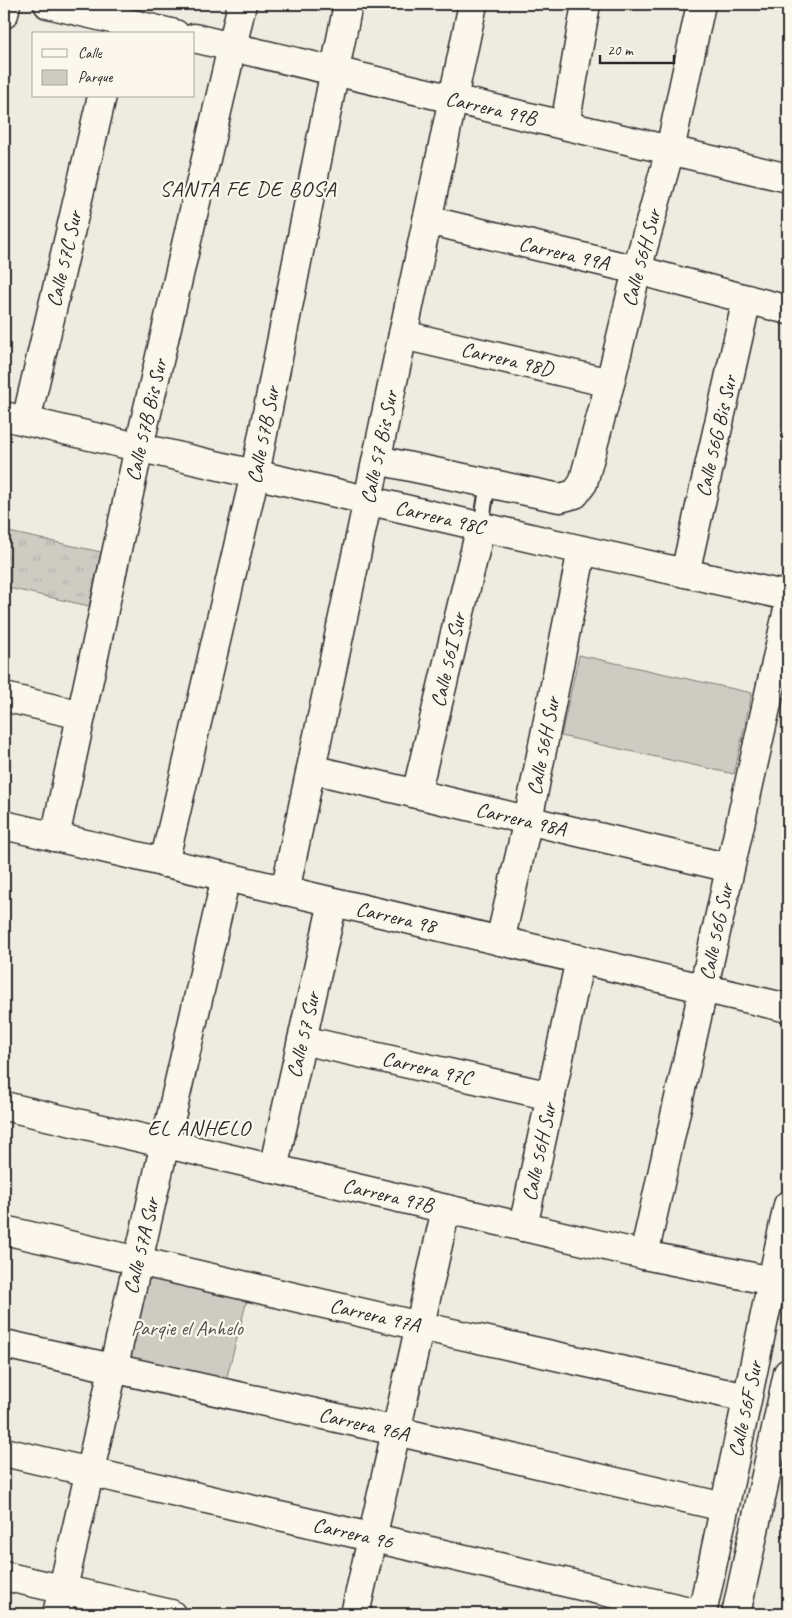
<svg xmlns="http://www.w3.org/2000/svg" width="792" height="1618" font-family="Caveat,sans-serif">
<defs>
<pattern id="grass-tufts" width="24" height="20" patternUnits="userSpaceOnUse" patternTransform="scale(1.25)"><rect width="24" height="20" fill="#cecbc2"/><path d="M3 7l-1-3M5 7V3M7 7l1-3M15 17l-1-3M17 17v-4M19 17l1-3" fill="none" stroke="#b1aea7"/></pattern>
</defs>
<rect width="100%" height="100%" fill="#eeebe0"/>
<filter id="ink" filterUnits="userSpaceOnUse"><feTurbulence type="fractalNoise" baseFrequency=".02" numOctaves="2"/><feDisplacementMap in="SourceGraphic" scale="10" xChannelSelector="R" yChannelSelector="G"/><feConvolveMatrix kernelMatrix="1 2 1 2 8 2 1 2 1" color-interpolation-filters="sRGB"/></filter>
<g filter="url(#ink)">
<polygon fill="url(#grass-tufts)" stroke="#7c7b76" points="4,531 101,552 89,606 4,587"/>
<g fill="#cecbc2" stroke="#7c7b76">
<polygon points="579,655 752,693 734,774 561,736"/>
<polygon points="149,1277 247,1300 226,1380 128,1357"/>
</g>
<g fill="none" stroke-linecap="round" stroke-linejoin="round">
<g stroke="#2b2b2b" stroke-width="18">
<polyline id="service" points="481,526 488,483"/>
</g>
<g stroke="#2b2b2b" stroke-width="31">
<g id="minor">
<polyline points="48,4 175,34"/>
<polyline points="4,14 6,4"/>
<polyline points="194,38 788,178"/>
<polyline points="565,125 586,4"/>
<polyline points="427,220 637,270 788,310"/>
<polyline points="403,335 610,383"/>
<polyline points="4,416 582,550 788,596"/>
<polyline points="26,421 102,96"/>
<polyline points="377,460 560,498 575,494 583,483 610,383 637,270 670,150 701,4"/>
<polyline points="685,573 747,299"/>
<polyline points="4,697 81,715"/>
<polyline points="311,769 730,868"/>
<polyline points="416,794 481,526"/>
<polyline points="4,825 788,1008"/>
<polyline points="55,837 139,447 242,4"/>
<polyline points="164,863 255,474 348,4"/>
<polyline points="285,891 473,4"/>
<polyline points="500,941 528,820 582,550"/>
<polyline points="302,1040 551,1096"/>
<polyline points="4,1106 644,1255 772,1281"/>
<polyline points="273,1169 333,902"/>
<polyline points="523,1227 580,959"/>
<polyline points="4,1230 420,1326 747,1398"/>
<polyline points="644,1255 788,609"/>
<polyline points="4,1344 396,1431 724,1507"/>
<polyline points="4,1452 702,1614"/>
<polyline points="4,1576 171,1614"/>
<polyline points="57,1614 226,877"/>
<polyline points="355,1614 446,1209"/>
<polyline points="702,1614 788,1205"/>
</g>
</g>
<g stroke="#2b2b2b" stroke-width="31">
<polyline id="tertiary" points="736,1614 788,1373"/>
</g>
<use href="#service" stroke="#fbf7ec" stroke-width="14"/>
<use href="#minor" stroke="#fbf7ec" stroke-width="28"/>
<use href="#tertiary" stroke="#fbf7ec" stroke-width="28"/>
</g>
</g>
<g text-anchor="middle" stroke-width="4.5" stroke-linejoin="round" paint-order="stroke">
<g font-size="21" fill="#2b2b2b" stroke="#fbf7ec">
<text transform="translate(491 108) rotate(13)" y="7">Carrera 99B</text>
<text transform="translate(564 253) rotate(13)" y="7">Carrera 99A</text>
<text transform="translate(641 258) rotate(-75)" y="7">Calle 56H Sur</text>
<text transform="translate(64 259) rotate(-77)" y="7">Calle 57C Sur</text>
<text transform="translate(507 359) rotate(13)" y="7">Carrera 98D</text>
<text transform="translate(146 420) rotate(-77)" y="7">Calle 57B Bis Sur</text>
<text transform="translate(263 435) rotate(-79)" y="7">Calle 57B Sur</text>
<text transform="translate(716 436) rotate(-77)" y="7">Calle 56G Bis Sur</text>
<text transform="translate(379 447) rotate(-78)" y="7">Calle 57 Bis Sur</text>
<text transform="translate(440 517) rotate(13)" y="7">Carrera 98C</text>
<text transform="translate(448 660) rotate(-77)" y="7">Calle 56I Sur</text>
<text transform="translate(543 746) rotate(-79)" y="7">Calle 56H Sur</text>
<text transform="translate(521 819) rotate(13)" y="7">Carrera 98A</text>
<text transform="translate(396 917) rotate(13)" y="7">Carrera 98</text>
<text transform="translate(716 932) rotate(-78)" y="7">Calle 56G Sur</text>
<text transform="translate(303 1035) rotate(-77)" y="7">Calle 57 Sur</text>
<text transform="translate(427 1068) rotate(13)" y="7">Carrera 97C</text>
<text transform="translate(539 1152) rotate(-78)" y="7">Calle 56H Sur</text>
<text transform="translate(388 1195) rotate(13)" y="7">Carrera 97B</text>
<text transform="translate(141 1246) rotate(-77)" y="7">Calle 57A Sur</text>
<text transform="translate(375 1315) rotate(13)" y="7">Carrera 97A</text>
<text transform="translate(745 1409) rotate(-78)" y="7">Calle 56F Sur</text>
<text transform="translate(364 1424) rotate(13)" y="7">Carrera 96A</text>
<text transform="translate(353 1533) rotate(13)" y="7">Carrera 96</text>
</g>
<g font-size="21" fill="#545351" stroke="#fbf7ec">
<text x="187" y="1335">Parqie el Anhelo</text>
</g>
<g font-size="22" letter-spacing="1" fill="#2b2b2b" stroke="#fbf7ec">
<text x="248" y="196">SANTA FE DE BOSA</text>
<text x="199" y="1135">EL ANHELO</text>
</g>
</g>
<rect width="792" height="1618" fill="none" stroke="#fbf7ec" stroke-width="20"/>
<rect x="10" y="10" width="772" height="1598" fill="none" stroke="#2b2b2b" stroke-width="2" filter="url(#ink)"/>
<rect x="32" y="32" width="162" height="65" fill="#fbf7ec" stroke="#a8a59f"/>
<rect x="42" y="49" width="25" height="8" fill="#fbf7ec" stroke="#a8a59f"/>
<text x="78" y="58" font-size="15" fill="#2b2b2b">Calle</text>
<rect x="42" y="70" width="25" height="15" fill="#cecbc2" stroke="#a8a59f"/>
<text x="78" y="82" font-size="15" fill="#2b2b2b">Parque</text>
<path d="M600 55v8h74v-8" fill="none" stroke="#2b2b2b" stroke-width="2.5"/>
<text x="607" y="55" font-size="15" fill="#2b2b2b" stroke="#fbf7ec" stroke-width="4" paint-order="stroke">20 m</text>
</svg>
